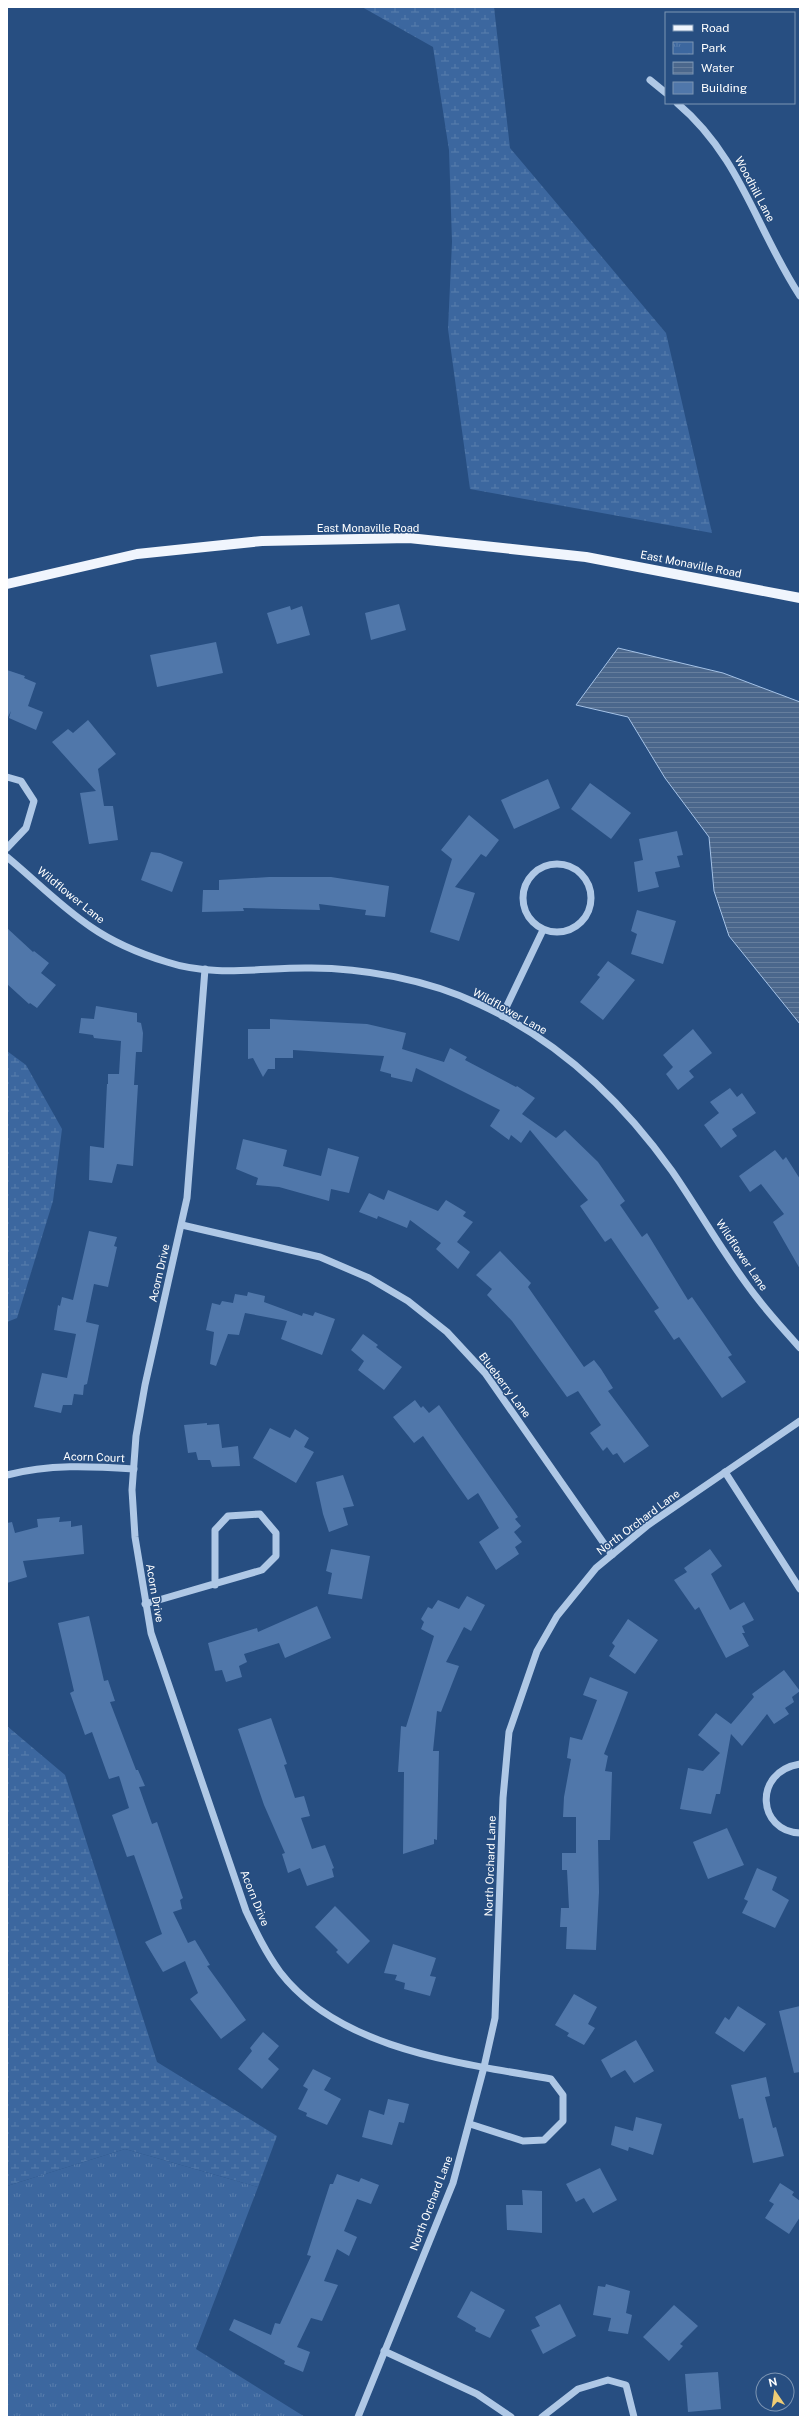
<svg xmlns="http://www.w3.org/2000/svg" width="807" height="2424" font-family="'Public Sans',sans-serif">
<defs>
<pattern id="wetland-marsh" width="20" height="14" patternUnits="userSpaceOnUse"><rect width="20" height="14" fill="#3c679f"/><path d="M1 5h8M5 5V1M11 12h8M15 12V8" fill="none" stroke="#597ead"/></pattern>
<pattern id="park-tufts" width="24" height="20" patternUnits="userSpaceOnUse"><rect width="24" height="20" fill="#3c679f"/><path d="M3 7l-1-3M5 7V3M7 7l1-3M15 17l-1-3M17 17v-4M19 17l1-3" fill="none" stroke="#597ead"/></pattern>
<pattern id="water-rules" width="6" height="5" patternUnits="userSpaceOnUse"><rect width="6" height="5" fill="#4b678c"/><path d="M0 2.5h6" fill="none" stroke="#667e9d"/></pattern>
</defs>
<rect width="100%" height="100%" fill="#274e81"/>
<g fill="url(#wetland-marsh)">
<polygon points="362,7 494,7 510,148 666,333 712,533 470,489 448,329 452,242 449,150 433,47"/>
<polygon points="7,1051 26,1065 62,1129 53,1201 17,1318 7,1322"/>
<polygon points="7,1726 65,1775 157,2062 277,2136 258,2187 125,2149 7,2186"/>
</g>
<polygon fill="url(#park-tufts)" points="125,2149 258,2187 196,2349 305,2417 7,2417 7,2186"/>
<polygon fill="url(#water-rules)" stroke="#a4c2e7" points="618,648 723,673 800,702 800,1024 729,936 714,891 709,837 665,778 628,717 576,705"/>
<g fill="#5077aa">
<polygon points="399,604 406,630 371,640 365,613"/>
<polygon points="290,606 291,610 302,606 310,635 277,644 267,613"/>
<polygon points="216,642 223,673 157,687 150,655"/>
<polygon points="7,670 25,676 24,678 36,683 28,706 43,712 36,730 9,718 11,711 7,719"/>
<polygon points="88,720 116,754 98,769 104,806 113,806 118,840 89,844 80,793 96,791 52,742 68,729 73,733"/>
<polygon points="548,779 560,808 514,829 501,800"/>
<polygon points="590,783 631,813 611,839 571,809"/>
<polygon points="469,815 499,840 486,857 481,854 455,887 475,893 459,941 430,932 452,859 441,850"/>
<polygon points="677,831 683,855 677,856 680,867 655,872 659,887 638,892 634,862 643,860 639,839"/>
<polygon points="151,852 160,853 183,862 172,892 141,880"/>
<polygon points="269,877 331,877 389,886 385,917 365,915 366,910 319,904 320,910 243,908 244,911 202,912 203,890 219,890 219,880"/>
<polygon points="637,910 676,921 663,964 631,954 637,934 631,931"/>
<polygon points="7,928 33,952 34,951 49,963 41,973 56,985 37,1008 30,1003 29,1004 7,984"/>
<polygon points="608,961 635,980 603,1020 580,1002 600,977 597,975"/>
<polygon points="96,1006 137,1013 137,1022 141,1023 143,1033 142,1052 136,1052 134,1085 138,1085 133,1166 117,1164 112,1183 89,1180 90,1146 104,1148 107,1084 108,1084 108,1074 119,1074 121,1041 94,1038 93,1035 79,1033 81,1018 94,1019"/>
<polygon points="270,1019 367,1024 406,1033 402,1049 444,1062 450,1048 467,1057 465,1060 516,1087 517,1086 535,1098 522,1114 556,1138 565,1130 598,1162 625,1201 620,1205 642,1237 647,1233 688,1300 692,1297 732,1355 728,1357 746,1382 722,1398 679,1337 674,1340 654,1311 659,1308 611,1238 605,1242 580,1206 588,1200 530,1130 521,1143 511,1135 509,1140 490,1126 500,1110 416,1068 412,1082 391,1077 391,1074 380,1071 384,1056 293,1050 293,1058 275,1058 275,1069 268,1069 263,1077 253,1058 248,1059 248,1029 270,1029"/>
<polygon points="693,1029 712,1053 689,1071 694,1077 678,1090 666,1074 673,1067 663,1055"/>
<polygon points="730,1088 737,1097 742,1093 756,1113 732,1129 737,1136 721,1148 704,1125 719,1113 710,1102"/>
<polygon points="243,1139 287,1150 283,1166 321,1176 328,1148 359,1157 349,1193 331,1189 329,1201 279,1187 256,1185 258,1178 236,1169"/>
<polygon points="775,1150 783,1160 786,1157 800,1179 800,1269 773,1222 784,1214 761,1184 750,1192 739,1176"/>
<polygon points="388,1190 438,1211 446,1200 466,1212 463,1216 473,1222 457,1242 470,1252 458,1269 436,1249 441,1243 410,1220 407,1228 378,1216 377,1219 359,1212 369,1193 384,1200"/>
<polygon points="89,1231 117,1237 114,1246 117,1247 108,1287 94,1284 86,1322 99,1325 87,1384 84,1385 83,1395 74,1394 72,1405 63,1405 61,1413 34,1407 42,1373 67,1378 76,1334 54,1330 58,1305 60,1306 62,1297 73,1300"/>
<polygon points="500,1251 531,1283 528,1287 584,1367 594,1360 601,1369 613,1388 608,1391 649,1446 624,1463 617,1453 613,1455 607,1447 603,1451 590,1433 601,1425 578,1391 567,1397 512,1321 487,1295 492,1289 476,1275"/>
<polygon points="248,1292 265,1296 264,1302 302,1316 303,1313 313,1316 315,1312 335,1319 322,1355 281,1339 287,1321 245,1313 239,1335 228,1334 216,1366 210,1364 214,1332 206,1330 212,1303 220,1305 222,1301 233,1303 235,1294 247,1296"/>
<polygon points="363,1334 378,1345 376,1347 402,1367 384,1390 358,1370 364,1361 351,1350"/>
<polygon points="415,1400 421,1408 423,1406 429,1413 439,1405 518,1517 515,1519 521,1526 514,1532 522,1542 515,1547 519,1554 496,1570 479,1542 499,1528 478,1493 468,1500 423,1436 414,1443 393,1417"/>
<polygon points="207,1423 207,1425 219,1424 222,1448 238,1446 240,1466 212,1467 210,1460 198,1460 196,1452 188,1453 184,1425"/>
<polygon points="270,1428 290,1438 295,1429 309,1438 304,1447 314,1452 296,1483 253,1458"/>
<polygon points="343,1475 354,1506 343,1508 348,1525 329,1532 323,1514 316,1482"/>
<polygon points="60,1517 59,1522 71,1521 71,1527 82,1525 84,1554 23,1561 27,1577 7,1583 7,1523 12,1522 15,1533 38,1527 37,1519"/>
<polygon points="331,1549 370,1556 362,1599 328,1594 332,1573 326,1571"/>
<polygon points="710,1549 722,1566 711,1574 730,1610 744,1602 754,1620 742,1626 745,1633 742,1633 749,1646 726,1658 699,1607 695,1610 674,1580 687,1572 684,1568"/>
<polygon points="467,1596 485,1605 471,1631 464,1627 446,1662 459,1666 441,1712 437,1711 433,1751 439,1751 437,1840 434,1839 434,1844 403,1854 404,1772 398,1772 401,1726 406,1727 434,1636 421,1629 424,1622 421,1619 428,1607 432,1609 438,1600 459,1609"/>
<polygon points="317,1606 331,1638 285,1658 279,1643 244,1654 247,1662 239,1666 242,1677 226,1682 222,1670 215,1671 208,1643 257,1628 258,1632"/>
<polygon points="89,1616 104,1681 108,1680 115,1701 110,1702 136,1770 138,1770 145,1786 139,1787 152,1824 157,1822 183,1898 180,1900 182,1909 173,1912 188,1943 195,1940 210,1965 207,1966 246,2020 221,2039 190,1999 198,1993 185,1961 163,1972 145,1942 162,1934 134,1855 127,1857 112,1815 129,1808 119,1776 109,1779 92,1732 85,1735 70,1693 74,1691 58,1623"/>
<polygon points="628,1619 658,1640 635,1674 609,1656 615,1646 612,1643"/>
<polygon points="784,1670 800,1691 792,1697 794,1702 785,1708 789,1714 774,1724 767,1714 742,1746 731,1734 720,1794 716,1794 711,1814 680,1809 688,1768 703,1771 720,1753 698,1735 716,1713 731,1724 754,1697 752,1694"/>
<polygon points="590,1677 628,1692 604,1754 608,1756 605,1771 612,1772 610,1840 598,1840 599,1892 596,1950 566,1949 567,1927 560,1927 561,1908 569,1908 567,1870 562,1870 562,1853 576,1853 576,1817 563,1817 564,1797 571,1759 567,1758 570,1737 582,1740 597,1700 583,1695"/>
<polygon points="271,1718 287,1764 284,1765 295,1798 304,1796 310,1816 301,1818 312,1849 325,1845 334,1868 332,1869 334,1877 307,1886 300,1868 288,1873 282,1854 285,1853 264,1805 238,1729"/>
<polygon points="727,1828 744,1865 708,1879 693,1842"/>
<polygon points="757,1868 777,1877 772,1890 789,1900 775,1928 742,1913 748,1901 744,1899"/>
<polygon points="335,1906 370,1941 348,1964 336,1952 338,1950 315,1927"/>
<polygon points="393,1944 436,1958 430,1976 436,1977 430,1996 404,1989 405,1983 395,1980 397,1975 384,1973"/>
<polygon points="574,1994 597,2007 588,2024 595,2028 584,2045 567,2036 569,2033 555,2025"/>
<polygon points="738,2006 766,2024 744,2052 715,2033 725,2017 729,2020"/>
<polygon points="800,2006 800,2072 794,2073 779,2011"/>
<polygon points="263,2032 279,2046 268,2059 279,2069 262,2089 238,2069 252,2051 250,2048"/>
<polygon points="636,2040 654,2071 634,2083 625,2070 611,2078 601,2060"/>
<polygon points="313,2069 331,2078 324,2090 341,2099 327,2125 306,2116 307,2113 298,2109 308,2089 303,2086"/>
<polygon points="766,2077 770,2096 765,2097 773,2128 776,2127 784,2156 753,2163 743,2118 739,2119 731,2085"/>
<polygon points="388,2099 409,2104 404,2123 399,2122 392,2145 362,2137 369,2110 384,2115"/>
<polygon points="636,2117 662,2124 653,2155 629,2147 628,2151 611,2145 615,2126 633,2131"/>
<polygon points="600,2168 617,2200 593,2213 584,2198 576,2202 566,2184"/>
<polygon points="337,2174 359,2182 361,2178 379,2185 371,2204 357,2199 344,2231 357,2237 349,2256 337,2249 324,2281 338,2285 322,2321 311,2318 297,2347 310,2352 303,2372 284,2364 285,2361 229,2330 234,2319 271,2335 275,2323 280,2324 311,2256 307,2255 330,2184 333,2184"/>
<polygon points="780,2183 794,2192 792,2195 800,2201 800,2217 789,2234 765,2218 774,2204 769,2201"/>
<polygon points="522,2190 542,2191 542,2233 507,2230 506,2205 523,2205"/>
<polygon points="606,2284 630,2291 626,2313 632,2315 628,2334 608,2331 611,2318 593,2315 598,2286 605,2287"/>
<polygon points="471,2291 505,2310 490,2338 475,2331 476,2328 457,2317"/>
<polygon points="560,2304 576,2336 543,2354 531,2330 540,2326 535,2317"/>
<polygon points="674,2305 698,2326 680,2344 683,2346 669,2361 643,2337"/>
<polygon points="718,2372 721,2409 688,2412 685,2374"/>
</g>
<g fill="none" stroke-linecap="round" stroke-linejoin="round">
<g stroke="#afc8e6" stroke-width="7">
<polyline points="650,80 666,93"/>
<path d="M 677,103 C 741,157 756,229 800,296"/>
<polyline points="7,777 21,781 34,801 26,828 7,848"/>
<path d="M 7,857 C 35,880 61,907 91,927 C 114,943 141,954 167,962 C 212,977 260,968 305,968 C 361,967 429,980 479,1004 C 558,1040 622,1101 672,1171 C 701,1213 726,1259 758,1299 C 771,1316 786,1332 800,1348"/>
<circle cx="557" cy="898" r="34"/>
<path d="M 205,969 L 187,1198 L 145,1385 L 136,1436 L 132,1490 L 135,1537 L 151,1633 L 246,1911 C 256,1932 266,1953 280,1972 C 340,2050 461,2063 551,2079 L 563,2095 L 563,2121 L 544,2140 L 523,2141 L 470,2124"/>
<polyline points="502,1016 543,930"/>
<polyline points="182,1225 320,1257 369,1278 408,1301 447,1332 485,1373 612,1555"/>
<polyline points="725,1472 800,1589"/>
<path d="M 7,1475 C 49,1464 90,1466 134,1469"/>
<polyline points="145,1604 262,1570 276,1556 276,1533 260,1514 228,1516 215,1530 215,1585"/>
<path d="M 800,1764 C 752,1772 758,1832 800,1833"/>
<polyline points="384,2351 477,2394 511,2417"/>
<polyline points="358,2417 453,2183 484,2067 495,2018 503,1798 509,1732 537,1651 557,1616 596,1568 648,1525 800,1421"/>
<polyline points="542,2417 578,2389 608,2380 626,2385 634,2417"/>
</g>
<polyline stroke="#f0f5fd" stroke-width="10" points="7,584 137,554 262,541 409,538 586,557 800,598"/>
</g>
<g text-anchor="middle" stroke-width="3" stroke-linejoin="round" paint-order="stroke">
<g font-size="11" fill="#fff" stroke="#274e81">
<text transform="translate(755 189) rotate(62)" y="4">Woodhill Lane</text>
<text x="368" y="532">East Monaville Road</text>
<text transform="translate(691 564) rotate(11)" y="4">East Monaville Road</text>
<text transform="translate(71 895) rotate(39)" y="4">Wildflower Lane</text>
<text transform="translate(510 1011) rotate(29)" y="4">Wildflower Lane</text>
<text transform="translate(742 1255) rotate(56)" y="4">Wildflower Lane</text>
<text transform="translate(159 1273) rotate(-77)" y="4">Acorn Drive</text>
<text transform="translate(505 1385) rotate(53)" y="4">Blueberry Lane</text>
<text transform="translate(94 1457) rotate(2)" y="4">Acorn Court</text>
<text transform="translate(638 1522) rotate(-37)" y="4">North Orchard Lane</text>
<text transform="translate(155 1593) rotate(80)" y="4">Acorn Drive</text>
<text transform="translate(490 1866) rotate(-88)" y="4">North Orchard Lane</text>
<text transform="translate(255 1898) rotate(68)" y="4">Acorn Drive</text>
<text transform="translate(431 2203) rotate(-69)" y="4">North Orchard Lane</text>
</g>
</g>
<rect width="807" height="2424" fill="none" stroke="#ffffff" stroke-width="16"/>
<rect x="665" y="12" width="130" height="92" fill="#274e81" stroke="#7d95b3"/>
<rect x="673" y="25" width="20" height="6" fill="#f0f5fd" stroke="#7d95b3"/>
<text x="701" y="32" font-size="12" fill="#ffffff">Road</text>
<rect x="673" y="42" width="20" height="12" fill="url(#park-tufts)" stroke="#7d95b3"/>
<text x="701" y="52" font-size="12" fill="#ffffff">Park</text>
<rect x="673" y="62" width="20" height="12" fill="url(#water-rules)" stroke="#7d95b3"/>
<text x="701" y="72" font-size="12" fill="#ffffff">Water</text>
<rect x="673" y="82" width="20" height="12" fill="#5077aa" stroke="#7d95b3"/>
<text x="701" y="92" font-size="12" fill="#ffffff">Building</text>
<g transform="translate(775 2392) rotate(347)"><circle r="19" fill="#274e81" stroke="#7d95b3"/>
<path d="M0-3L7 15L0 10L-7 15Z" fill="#eecc75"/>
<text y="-6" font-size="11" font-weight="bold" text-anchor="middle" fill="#ffffff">N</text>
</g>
</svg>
